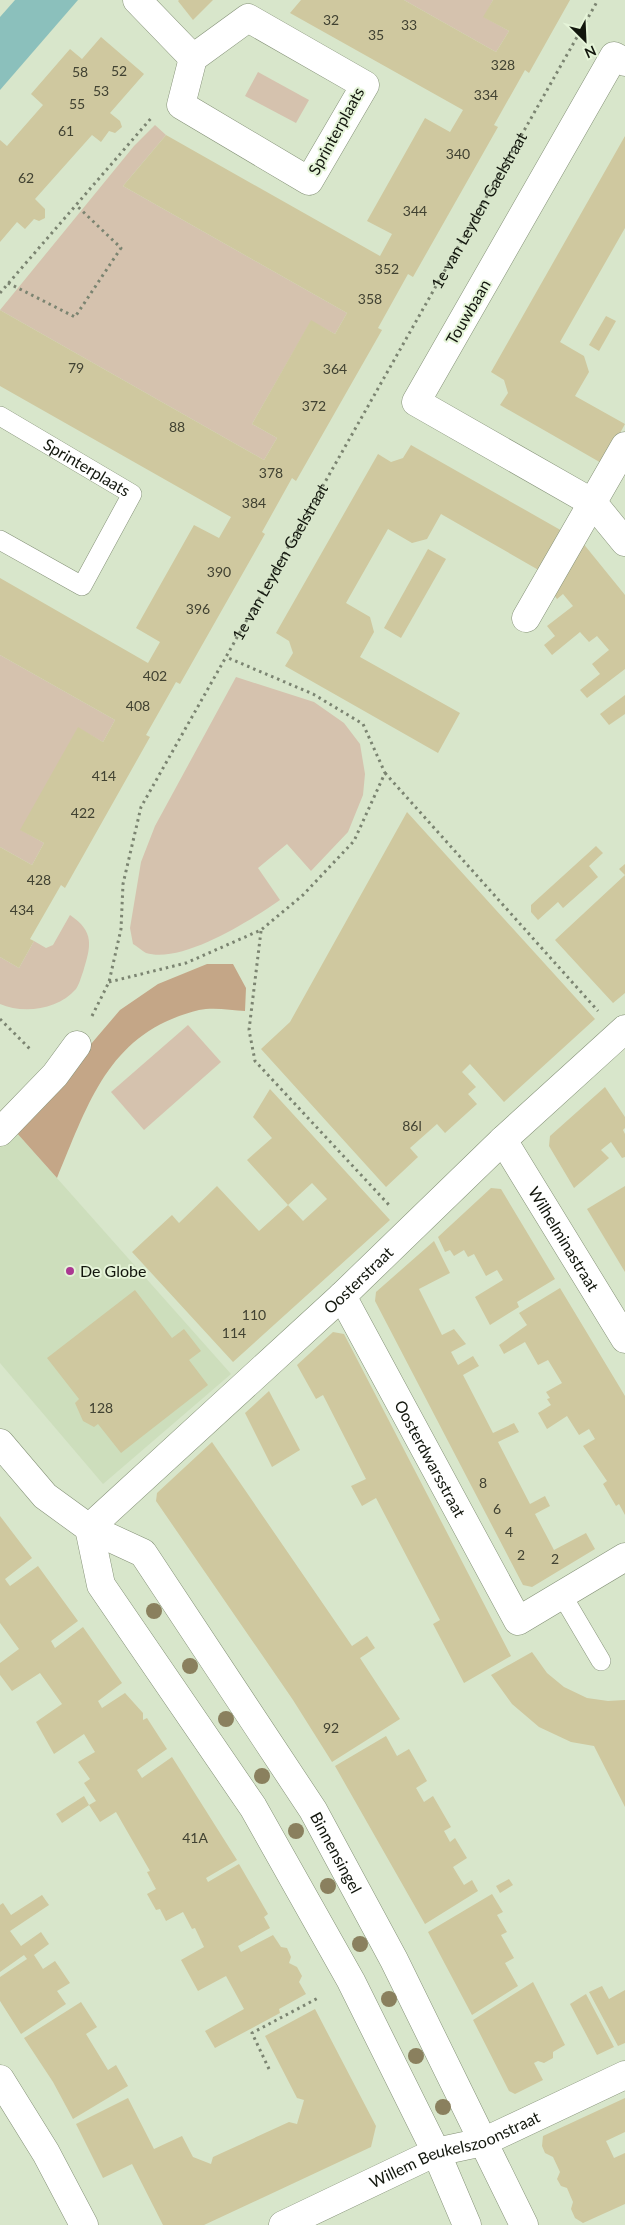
<svg xmlns="http://www.w3.org/2000/svg" width="625" height="2225" font-family="Lato,sans-serif">
<rect width="100%" height="100%" fill="#d8e6cb"/>
<polygon fill="#cddebc" points="16,1132 231,1374 103,1484 0,1363 0,1148"/>
<g fill="#d5c2ae">
<polygon points="404,0 493,0 484,17 509,31 496,52"/>
<polygon points="258,72 309,100 296,123 245,96"/>
<polygon points="155,125 166,135 123,186 347,313 335,334 311,321 252,424 277,438 264,460 0,310 134,146"/>
<polygon points="0,655 115,720 103,742 78,728 21,830 44,843 32,865 0,847"/>
<path d="M 236,677 L 314,702 L 344,723 L 360,744 L 365,774 L 363,795 L 348,832 L 311,871 L 287,844 L 258,868 L 280,900 C 251,920 183,964 146,953 C 142,951 137,946 133,944 L 130,928 L 141,862 L 155,826 Z"/>
<path d="M 70,915 C 95,932 91,946 83,972 C 81,977 79,985 76,989 C 58,1010 23,1014 0,1004 L 0,957 L 19,968 L 34,941 L 46,948 L 53,945 Z"/>
<polygon points="188,1025 221,1062 144,1130 111,1092"/>
</g>
<path fill="#c4a687" d="M 207,964 L 233,964 L 246,988 L 245,1011 C 231,1010 213,1007 199,1010 C 109,1032 89,1102 57,1178 L 16,1132 L 120,1010 L 158,984 Z"/>
<polygon fill="#8bc0bc" points="15,0 78,0 0,90 0,17"/>
<g fill="#cfc89f">
<polygon points="213,0 193,20 178,1 179,0"/>
<polygon points="301,0 404,0 496,52 509,31 483,17 493,0 570,0 529,73 525,70 494,125 498,127 413,277 408,274 378,328 382,330 296,481 292,478 262,532 265,534 180,684 176,682 146,735 150,737 65,888 61,885 30,939 34,941 19,968 0,957 0,847 32,865 44,843 20,830 78,727 103,742 115,720 0,655 0,578 148,663 160,642 136,628 194,525 219,538 231,517 0,386 0,310 264,460 277,438 252,424 311,320 335,334 347,313 123,186 166,135 380,256 392,234 367,221 425,118 450,132 463,110 290,13"/>
<polygon points="101,37 144,74 110,113 120,121 122,127 115,133 109,131 101,142 92,135 35,199 45,209 45,218 39,221 34,219 25,229 17,222 0,242 0,140 7,146 43,105 31,94 70,49 82,59"/>
<polygon points="625,136 625,228 560,342 584,356 589,372 575,396 625,424 603,464 500,405 508,393 504,380 491,372"/>
<polygon points="606,316 616,321 599,351 589,345"/>
<polygon points="411,445 564,532 542,572 441,514 427,539 412,543 388,529 346,603 370,617 374,632 360,657 460,713 438,753 285,666 293,653 289,641 276,633 378,454 391,462 403,458"/>
<polygon points="582,542 625,595 625,669 587,698 580,690 600,674 592,664 609,650 597,636 589,642 580,632 552,655 544,645 555,636 547,626 573,606 563,594 557,599 552,592"/>
<polygon points="428,549 446,559 401,638 384,628"/>
<polygon points="625,695 625,714 609,725 600,714"/>
<polygon points="407,812 595,1019 504,1102 470,1064 462,1072 476,1087 468,1094 477,1104 445,1133 437,1124 410,1148 418,1157 386,1187 261,1049 290,1022"/>
<polygon points="596,846 603,853 589,866 598,877 563,908 558,902 538,920 531,912 531,905"/>
<polygon points="625,864 625,993 613,1003 555,940 625,875 619,869"/>
<polygon points="605,1087 625,1117 625,1128 623,1130 625,1134 625,1157 622,1158 611,1142 601,1150 609,1158 574,1188 549,1146 550,1136"/>
<polygon points="270,1089 390,1220 233,1362 132,1252 172,1215 179,1223 217,1186 259,1231 288,1205 303,1221 327,1199 312,1183 288,1205 247,1160 272,1138 253,1117"/>
<polygon points="625,1186 625,1272 587,1209"/>
<polygon points="491,1188 501,1189 555,1279 517,1302 519,1307 490,1325 475,1297 503,1280 497,1270 486,1276 474,1254 468,1257 464,1250 454,1256 450,1250 445,1252 438,1237"/>
<polygon points="434,1241 450,1273 419,1289 442,1335 454,1329 466,1344 451,1352 458,1365 473,1356 479,1366 463,1375 493,1433 514,1423 519,1432 498,1442 530,1504 545,1496 550,1506 535,1514 554,1550 586,1533 595,1549 532,1587 523,1585 375,1301 376,1292"/>
<polygon points="560,1288 625,1396 625,1515 619,1504 616,1506 603,1484 607,1481 583,1446 595,1439 589,1429 579,1435 567,1416 547,1429 538,1413 551,1405 547,1399 550,1398 546,1392 562,1383 548,1360 538,1365 525,1342 504,1354 499,1345 527,1325 519,1313"/>
<polygon points="135,1290 172,1338 184,1329 201,1351 189,1360 208,1385 121,1453 98,1424 94,1427 83,1421 75,1403 79,1399 47,1358"/>
<polygon points="333,1332 344,1334 511,1656 464,1683 433,1624 440,1620 376,1498 362,1506 351,1486 366,1479 323,1395 316,1399 297,1365"/>
<polygon points="269,1391 300,1450 272,1467 245,1413"/>
<polygon points="212,1442 352,1646 367,1636 375,1648 360,1658 400,1719 332,1762 293,1700 156,1501 157,1493"/>
<polygon points="0,1516 32,1558 5,1579 7,1582 10,1586 38,1566 78,1621 51,1641 55,1648 83,1627 122,1683 98,1701 102,1708 125,1693 143,1713 143,1720 147,1718 167,1749 137,1770 142,1778 172,1757 237,1860 206,1878 208,1882 239,1864 268,1914 264,1917 270,1928 238,1946 241,1952 273,1935 281,1947 287,1948 291,1957 289,1963 297,1967 302,1976 299,1982 306,1994 279,2009 280,2013 215,2048 205,2031 244,2009 226,1976 198,1991 181,1960 204,1947 195,1928 192,1929 183,1912 166,1921 160,1909 156,1910 147,1894 156,1889 147,1872 150,1871 116,1812 100,1822 89,1805 96,1801 84,1783 90,1779 78,1762 95,1752 84,1734 54,1754 36,1722 62,1704 40,1673 12,1691 0,1675 0,1663 19,1649 0,1623"/>
<polygon points="532,1652 547,1673 564,1687 587,1698 608,1701 625,1700 625,1807 594,1746 571,1742 539,1727 512,1704 491,1675"/>
<polygon points="386,1736 397,1756 409,1749 417,1763 427,1781 416,1788 424,1802 433,1796 451,1827 444,1831 450,1842 455,1838 467,1858 453,1867 464,1885 472,1880 478,1891 425,1924 335,1766"/>
<polygon points="84,1796 89,1805 62,1823 56,1814"/>
<polygon points="509,1879 513,1885 500,1893 496,1886"/>
<polygon points="492,1894 503,1912 497,1915 507,1932 501,1935 514,1958 505,1963 518,1986 472,2015 428,1932"/>
<polygon points="42,1895 49,1905 10,1931 21,1946 41,1932 49,1944 34,1955 43,1969 55,1961 70,1983 57,1991 66,2004 21,2034 0,2001 0,1977 27,1959 24,1955 0,1972 0,1905 3,1903 11,1915"/>
<polygon points="533,1982 565,2045 553,2052 553,2058 544,2063 538,2061 534,2063 543,2080 515,2094 509,2091 473,2020"/>
<polygon points="602,1986 609,1999 625,1990 625,2043 618,2046 589,1992"/>
<polygon points="586,1994 614,2047 597,2055 570,2004"/>
<polygon points="81,2002 97,2027 86,2034 108,2070 116,2065 128,2086 73,2119 53,2082 24,2038"/>
<polygon points="315,2009 376,2126 371,2147 204,2225 163,2225 132,2164 103,2178 76,2124 128,2098 154,2149 182,2136 193,2157 211,2164 213,2157 289,2122 297,2124 304,2100 297,2098 265,2036"/>
<polygon points="625,2098 625,2132 606,2141 614,2158 625,2153 625,2204 583,2223 575,2218 571,2209 573,2202 567,2188 561,2186 557,2179 560,2172 553,2157 545,2153 542,2146 543,2136"/>
</g>
<g fill="none" stroke-linecap="round" stroke-linejoin="round">
<g stroke="#849177" stroke-width="20">
<g id="service">
<path id="s2" d="M 0,416 L 132,494 L 82,586 L 0,540"/>
<polyline points="562,1595 601,1661"/>
</g>
</g>
<g stroke="#849177" stroke-width="29">
<g id="minor">
<polyline points="137,0 193,58"/>
<polygon points="248,18 365,85 309,181 181,105 193,58"/>
<polyline points="625,62 614,56 416,402 593,503 625,542"/>
<polyline points="526,618 625,446"/>
<polyline points="0,1132 55,1075 77,1045"/>
<path id="s3" d="M 503,1140 L 625,1339"/>
<path id="s4" d="M 342,1296 L 518,1621 L 625,1557"/>
<path id="s5" d="M 0,1443 L 45,1496 L 89,1528 L 143,1553 L 313,1810 L 394,1960 L 524,2225"/>
<polyline points="89,1528 101,1585 253,1807 351,1981 436,2152 467,2225"/>
<path id="s6" d="M 89,1528 L 342,1296 L 503,1140 L 625,1029"/>
<polyline points="0,2079 46,2153 84,2225"/>
<path id="s7" d="M 283,2225 L 436,2152 L 483,2142 L 625,2075"/>
</g>
</g>
<g stroke="#7b8471" stroke-width="3" stroke-dasharray="2.5 4" stroke-linecap="butt">
<polyline points="8,283 75,317 121,248 76,205"/>
<polyline points="0,293 153,116"/>
<polyline points="385,773 598,1011"/>
<polyline points="261,931 249,1030 255,1061 389,1205"/>
<polyline points="109,982 186,963 261,930 303,895 354,841 385,773 363,724 313,694 226,657"/>
<path id="s1" d="M 92,1016 L 109,982 L 121,929 L 123,884 L 141,807 L 598,0"/>
<polyline points="0,1019 32,1051"/>
<polyline points="269,2069 252,2033 320,1997"/>
</g>
<use href="#service" stroke="#fff" stroke-width="19"/>
<use href="#minor" stroke="#fff" stroke-width="28"/>
</g>
<g fill="#8a805e">
<circle cx="154" cy="1611" r="8"/>
<circle cx="190" cy="1666" r="8"/>
<circle cx="226" cy="1719" r="8"/>
<circle cx="262" cy="1776" r="8"/>
<circle cx="296" cy="1831" r="8"/>
<circle cx="328" cy="1886" r="8"/>
<circle cx="360" cy="1944" r="8"/>
<circle cx="389" cy="1999" r="8"/>
<circle cx="416" cy="2056" r="8"/>
<circle cx="443" cy="2107" r="8"/>
</g>
<circle fill="#ab3892" stroke="#e5f4d8" stroke-width="2" cx="70" cy="1271" r="5"/>
<g text-anchor="middle" stroke-width="4" stroke-linejoin="round" paint-order="stroke">
<g font-size="14" fill="#414232">
<text x="331" y="25">32</text>
<text x="409" y="30">33</text>
<text x="376" y="40">35</text>
<text x="503" y="70">328</text>
<text x="119" y="76">52</text>
<text x="80" y="77">58</text>
<text x="101" y="96">53</text>
<text x="486" y="100">334</text>
<text x="77" y="109">55</text>
<text x="66" y="136">61</text>
<text x="458" y="159">340</text>
<text x="26" y="183">62</text>
<text x="415" y="216">344</text>
<text x="387" y="274">352</text>
<text x="370" y="304">358</text>
<text x="76" y="373">79</text>
<text x="335" y="374">364</text>
<text x="314" y="411">372</text>
<text x="177" y="432">88</text>
<text x="271" y="478">378</text>
<text x="254" y="508">384</text>
<text x="219" y="577">390</text>
<text x="198" y="614">396</text>
<text x="155" y="681">402</text>
<text x="138" y="711">408</text>
<text x="104" y="781">414</text>
<text x="83" y="818">422</text>
<text x="39" y="885">428</text>
<text x="22" y="915">434</text>
<text x="412" y="1131">86l</text>
<text x="254" y="1320">110</text>
<text x="234" y="1338">114</text>
<text x="101" y="1413">128</text>
<text x="483" y="1488">8</text>
<text x="497" y="1514">6</text>
<text x="509" y="1537">4</text>
<text x="521" y="1560">2</text>
<text x="555" y="1564">2</text>
<text x="331" y="1733">92</text>
<text x="195" y="1843">41A</text>
</g>
<g font-size="16" fill="#12160d" stroke="#e5f4d8">
<text transform="translate(336 131) rotate(-61)" y="6">Sprinterplaats</text>
<text dy="6" stroke="none"><textPath href="#s1" startOffset="902">1e van Leyden Gaelstraat</textPath></text>
<text transform="translate(468 312) rotate(-60)" y="6">Touwbaan</text>
<text dy="6" stroke="none"><textPath href="#s2" startOffset="101">Sprinterplaats</textPath></text>
<text dy="6" stroke="none"><textPath href="#s1" startOffset="498">1e van Leyden Gaelstraat</textPath></text>
<text dy="6" stroke="none"><textPath href="#s3" startOffset="116">Wilhelminastraat</textPath></text>
<text dy="6" stroke="none"><textPath href="#s6" startOffset="366">Oosterstraat</textPath></text>
<text dy="6" stroke="none"><textPath href="#s4" startOffset="185">Oosterdwarsstraat</textPath></text>
<text dy="6" stroke="none"><textPath href="#s5" startOffset="540">Binnensingel</textPath></text>
<text dy="6" stroke="none"><textPath href="#s7" startOffset="188">Willem Beukelszoonstraat</textPath></text>
</g>
<g font-size="16" fill="#12160d" stroke="#e5f4d8" text-anchor="start">
<text x="80" y="1277">De Globe</text>
</g>
</g>
<g transform="translate(585 40) rotate(156)" stroke="#e5f4d8" stroke-width="4" paint-order="stroke">
<path d="M0-4L9 19L0 12L-9 19Z" fill="#12160d"/>
<text y="-8" font-size="14" font-weight="bold" text-anchor="middle" fill="#12160d">N</text>
</g>
</svg>
